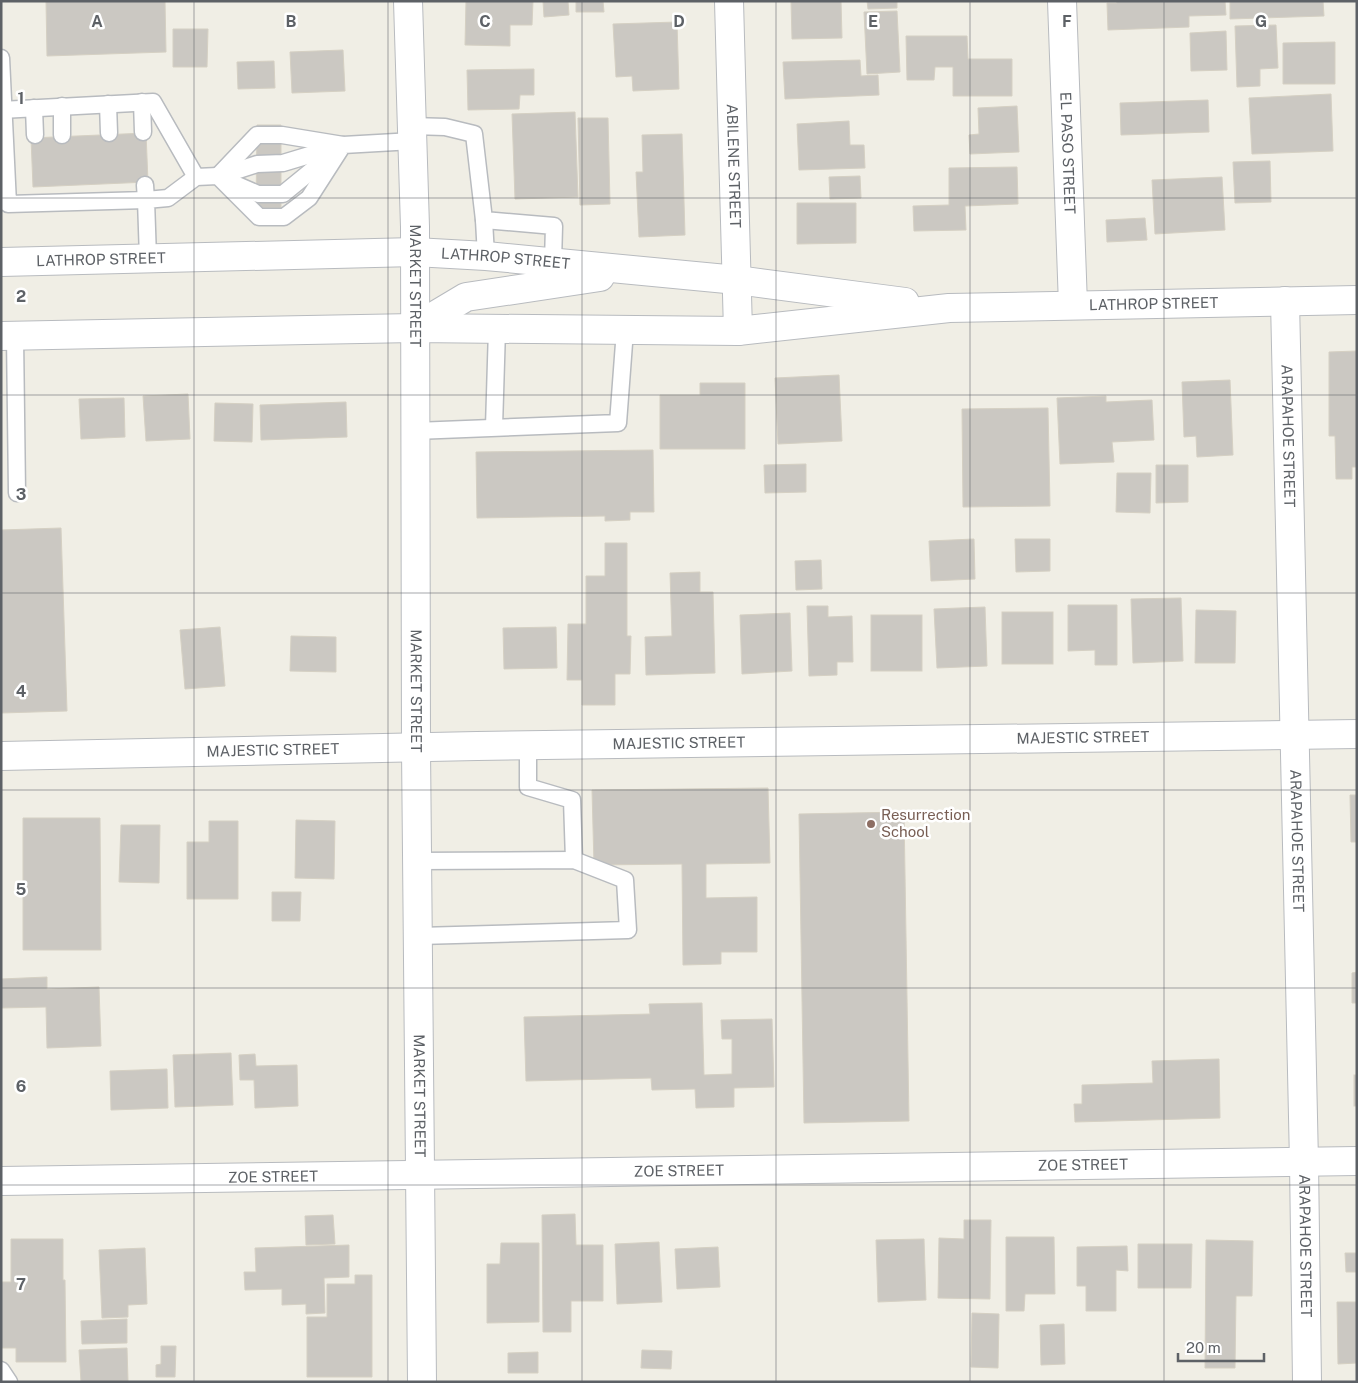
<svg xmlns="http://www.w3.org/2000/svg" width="1358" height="1383" font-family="'Public Sans',sans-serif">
<rect width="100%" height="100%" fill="#f0eee5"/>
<g fill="#cbc8c2" stroke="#d5d0c3">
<polygon points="46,1 165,1 166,52 47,56"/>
<polygon points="466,1 533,1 532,25 510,25 510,46 465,45"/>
<polygon points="543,1 568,1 569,15 544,17"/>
<polygon points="576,1 603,1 604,12 576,12"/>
<polygon points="791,1 841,1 842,38 792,39"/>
<polygon points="867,1 897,1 897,8 868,9"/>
<polygon points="1116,1 1225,1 1226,15 1189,16 1189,27 1108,30 1107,3 1117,3"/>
<polygon points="1230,1 1323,1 1324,16 1230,19"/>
<polygon points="897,11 900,72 867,74 864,12"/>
<polygon points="677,22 679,89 633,91 632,76 616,77 613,24"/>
<polygon points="1276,25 1278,68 1260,69 1260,86 1237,87 1235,26"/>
<polygon points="173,29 208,29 207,67 173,67"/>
<polygon points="1226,31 1227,70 1191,71 1190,33"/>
<polygon points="906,36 967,36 968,59 1012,59 1012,96 953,96 953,67 935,67 934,80 907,80"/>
<polygon points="1335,42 1335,84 1283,84 1283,43"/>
<polygon points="343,50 345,91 292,93 290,52"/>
<polygon points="860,60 861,76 878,75 879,95 785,99 783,62"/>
<polygon points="274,61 275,88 238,89 237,62"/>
<polygon points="534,69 534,95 520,95 519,109 468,110 467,70"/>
<polygon points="1331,94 1333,151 1252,154 1249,98"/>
<polygon points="1208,100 1209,132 1121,135 1120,103"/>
<polygon points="1017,106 1019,152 970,154 969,135 979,134 978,108"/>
<polygon points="575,112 578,197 515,199 512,114"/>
<polygon points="578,118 608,118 610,204 580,205"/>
<polygon points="849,121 850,145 864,145 865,168 799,170 797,124"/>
<polygon points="257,125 281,125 281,208 256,208"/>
<polygon points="146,133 148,182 33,187 31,138"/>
<polygon points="682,134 685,235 639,237 636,172 643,172 642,135"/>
<polygon points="1270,161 1271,202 1235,203 1233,162"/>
<polygon points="1017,167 1018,204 965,206 966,230 914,231 913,206 949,205 949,168"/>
<polygon points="860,176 861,198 830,199 829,177"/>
<polygon points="1222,177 1225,230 1155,234 1152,180"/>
<polygon points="797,203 856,203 856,243 797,244"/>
<polygon points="1145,218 1147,240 1107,242 1106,220"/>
<polygon points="1357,351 1357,467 1352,467 1352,479 1336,479 1335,436 1329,436 1329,352"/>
<polygon points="839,375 842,441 778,444 775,378"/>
<polygon points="1230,380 1233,455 1197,457 1196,436 1184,437 1182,382"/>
<polygon points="700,383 745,383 745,449 660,449 660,395 700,395"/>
<polygon points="188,394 190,439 146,441 143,396"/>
<polygon points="1106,396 1106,402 1152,400 1154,440 1112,442 1114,462 1060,464 1057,398"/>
<polygon points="124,398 125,437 81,439 79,399"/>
<polygon points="346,402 347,437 261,440 260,405"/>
<polygon points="215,403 253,404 252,442 214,441"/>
<polygon points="1048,408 1050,506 963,507 962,409"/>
<polygon points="653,450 654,512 630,512 630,520 605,521 605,516 477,518 476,452"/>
<polygon points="806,464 806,492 765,493 764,465"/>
<polygon points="1156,465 1188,465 1188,502 1156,503"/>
<polygon points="1117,473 1151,473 1150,513 1116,512"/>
<polygon points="61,528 67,711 1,713 1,530"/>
<polygon points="974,539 975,579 931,581 929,541"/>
<polygon points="1015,539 1050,539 1050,571 1016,572"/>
<polygon points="605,543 627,543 627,636 631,636 630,674 615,674 615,705 582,705 582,680 567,680 568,624 586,624 586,576 605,576"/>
<polygon points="821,560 822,589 796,590 795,561"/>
<polygon points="700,572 700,592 713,592 715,673 646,675 645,637 672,636 670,573"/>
<polygon points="1181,598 1183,661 1133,663 1131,599"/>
<polygon points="1068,605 1117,605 1117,665 1095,665 1095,650 1068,651"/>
<polygon points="807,606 828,606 828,617 852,616 853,662 837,662 837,675 809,676"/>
<polygon points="985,607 987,666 937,668 934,609"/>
<polygon points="1196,610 1236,611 1235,663 1195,663"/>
<rect x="1002" y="612" width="51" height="52"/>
<polygon points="790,613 792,671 742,674 740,615"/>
<rect x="871" y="615" width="51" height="56"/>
<polygon points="220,627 225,686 185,689 180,630"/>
<polygon points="556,627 557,668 504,669 503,628"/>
<polygon points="291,636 336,637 336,672 290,671"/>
<polygon points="768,788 770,863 706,864 706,898 757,897 757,952 721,952 721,964 683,965 682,864 594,865 592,790"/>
<polygon points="1350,795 1357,795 1357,842 1351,842"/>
<polygon points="904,812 909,1121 804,1123 799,814"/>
<polygon points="23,818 100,818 101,950 23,950"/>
<polygon points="296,820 335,821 334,879 295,878"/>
<polygon points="209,821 238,821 238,899 187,899 187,842 209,842"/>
<polygon points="121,825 160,825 159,883 119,882"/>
<polygon points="272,892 301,892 300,921 272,921"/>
<polygon points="1357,972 1357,1003 1352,1003 1352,973"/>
<polygon points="47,977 47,989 99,987 101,1046 47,1048 46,1007 1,1008 1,979"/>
<polygon points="702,1003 704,1075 732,1074 732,1039 722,1039 721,1020 772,1019 774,1087 734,1088 734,1107 696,1108 695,1089 652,1090 651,1078 526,1081 524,1017 650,1014 649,1004"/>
<polygon points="231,1053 233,1105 175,1107 173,1055"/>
<polygon points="255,1054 256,1066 297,1065 298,1106 255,1108 254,1080 240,1080 239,1055"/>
<polygon points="1219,1059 1220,1118 1075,1122 1074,1104 1082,1104 1082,1085 1153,1083 1152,1061"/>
<polygon points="167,1069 168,1108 111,1110 110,1071"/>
<rect x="1354" y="1075" width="3" height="31"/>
<polygon points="575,1214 576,1245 603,1245 603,1301 571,1301 571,1332 543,1332 542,1215"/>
<polygon points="333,1215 335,1244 306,1245 305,1216"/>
<polygon points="964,1220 991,1220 990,1299 938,1298 939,1238 964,1239"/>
<polygon points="1006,1237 1054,1237 1055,1294 1025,1294 1024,1311 1006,1311"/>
<polygon points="11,1239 63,1239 63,1280 65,1280 66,1362 16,1362 16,1348 1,1348 1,1282 11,1282"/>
<polygon points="924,1239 926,1300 878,1302 876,1240"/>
<polygon points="1206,1240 1253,1241 1252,1296 1236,1296 1235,1368 1205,1368"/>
<polygon points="659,1242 662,1302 617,1304 615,1244"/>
<polygon points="501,1243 539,1243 539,1322 487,1323 487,1264 500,1264"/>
<polygon points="1138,1244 1192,1244 1191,1288 1138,1288"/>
<polygon points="349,1245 349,1277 324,1278 325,1313 306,1314 306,1304 282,1305 282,1289 245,1290 244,1272 256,1272 255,1248"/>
<polygon points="1127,1246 1128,1271 1116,1270 1116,1311 1086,1311 1086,1286 1077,1286 1077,1247"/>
<polygon points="718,1247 720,1287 677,1289 675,1249"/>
<polygon points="145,1248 147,1304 128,1305 128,1317 102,1318 99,1250"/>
<polygon points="1345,1253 1357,1253 1357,1272 1346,1272"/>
<polygon points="355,1275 372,1275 372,1377 307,1377 307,1317 327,1317 327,1284 355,1284"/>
<polygon points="1337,1302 1357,1302 1357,1363 1338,1364"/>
<polygon points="972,1313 999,1314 998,1368 971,1367"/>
<polygon points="127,1319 127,1343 82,1344 81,1321"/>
<polygon points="1064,1324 1065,1364 1041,1365 1040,1325"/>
<polygon points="161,1346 176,1346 175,1377 156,1377 156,1365 161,1364"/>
<polygon points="127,1348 128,1381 81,1382 79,1350"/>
<polygon points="642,1350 672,1351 671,1369 641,1368"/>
<polygon points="538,1352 538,1373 508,1373 508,1353"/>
</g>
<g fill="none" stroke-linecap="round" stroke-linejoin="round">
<g stroke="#b8bbbf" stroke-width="19">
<g id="service">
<polyline points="1,58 8,204 146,200 145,185"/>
<polyline points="142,102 143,132"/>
<polyline points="108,104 109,133"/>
<polyline points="62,106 62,135"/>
<polyline points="34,108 35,135"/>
<polyline points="1,110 153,102 196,177"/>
<polyline points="412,126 445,127 474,134 484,220 554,226 553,262"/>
<polyline points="218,176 257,135 282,135 343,145"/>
<polyline points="220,176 257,164 283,163 336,147"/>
<polyline points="228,181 258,194 283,194 332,154"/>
<polyline points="484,220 486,256"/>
<polyline points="148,258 146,200 168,198 196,177 218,176 259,217 284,217 309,198 343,145 413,141"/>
<polyline points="15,336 17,493"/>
<polyline points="494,427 497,329"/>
<polyline points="415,431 618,423 625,330"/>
<polyline points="528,746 528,787 572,800 574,860"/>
<polyline points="418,861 574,860 625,880 628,930 419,936"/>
<polyline points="1,1370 9,1382"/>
</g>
</g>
<g stroke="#b8bbbf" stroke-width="30">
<g id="minor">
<path id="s1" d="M 729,1 L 738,331"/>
<path id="s2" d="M 1062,1 L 1073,305"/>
<path id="s3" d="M 1285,301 L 1304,1162 L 1307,1382"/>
<path id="s4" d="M 1,756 L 477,746 L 1357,734"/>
<path id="s5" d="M 1,1181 L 1357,1161"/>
</g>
</g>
<g stroke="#b8bbbf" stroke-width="30">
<g id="tertiary">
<path id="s6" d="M 408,1 L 415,227 L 416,748 L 422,1382"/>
<path id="s7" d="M 1,262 L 415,252 L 486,256 L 737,280 L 905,302"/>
<polyline points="414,328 466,297 600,277"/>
<path id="s8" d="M 1,336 L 414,328 L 738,331 L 949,308 L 1357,300"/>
</g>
</g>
<use href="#service" stroke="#fff" stroke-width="16"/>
<use href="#minor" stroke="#fff" stroke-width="28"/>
<use href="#tertiary" stroke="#fff" stroke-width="28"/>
</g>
<path fill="none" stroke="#5d6166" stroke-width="1" stroke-opacity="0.55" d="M 194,1 L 194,1382M 388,1 L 388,1382M 582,1 L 582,1382M 776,1 L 776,1382M 970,1 L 970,1382M 1164,1 L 1164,1382M 1,198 L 1357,198M 1,395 L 1357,395M 1,593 L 1357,593M 1,790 L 1357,790M 1,988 L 1357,988M 1,1185 L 1357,1185"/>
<circle fill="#8d6e63" stroke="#fff" stroke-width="2" cx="871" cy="824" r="5"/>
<g text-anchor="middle" stroke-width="5" stroke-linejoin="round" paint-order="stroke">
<g font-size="15" fill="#5d6166" stroke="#fff">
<text dy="5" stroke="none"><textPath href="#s2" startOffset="152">EL PASO STREET</textPath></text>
<text dy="5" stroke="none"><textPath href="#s1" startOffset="165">ABILENE STREET</textPath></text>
<text dy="5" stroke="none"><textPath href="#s7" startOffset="100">LATHROP STREET</textPath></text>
<text dy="5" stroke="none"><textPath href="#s7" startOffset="505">LATHROP STREET</textPath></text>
<text dy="5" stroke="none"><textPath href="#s6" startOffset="285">MARKET STREET</textPath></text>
<text dy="5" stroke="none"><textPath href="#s8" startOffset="1154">LATHROP STREET</textPath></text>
<text dy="5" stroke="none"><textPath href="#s3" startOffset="135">ARAPAHOE STREET</textPath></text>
<text dy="5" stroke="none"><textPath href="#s6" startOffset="690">MARKET STREET</textPath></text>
<text dy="5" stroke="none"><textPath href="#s4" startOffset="1082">MAJESTIC STREET</textPath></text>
<text dy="5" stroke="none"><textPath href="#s4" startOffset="678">MAJESTIC STREET</textPath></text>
<text dy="5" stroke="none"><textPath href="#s4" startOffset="272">MAJESTIC STREET</textPath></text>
<text dy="5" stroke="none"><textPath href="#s3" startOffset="540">ARAPAHOE STREET</textPath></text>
<text dy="5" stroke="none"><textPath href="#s6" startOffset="1095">MARKET STREET</textPath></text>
<text dy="5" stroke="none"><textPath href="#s5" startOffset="1082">ZOE STREET</textPath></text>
<text dy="5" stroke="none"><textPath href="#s5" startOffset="678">ZOE STREET</textPath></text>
<text dy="5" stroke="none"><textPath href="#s5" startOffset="272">ZOE STREET</textPath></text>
<text dy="5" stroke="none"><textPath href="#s3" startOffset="945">ARAPAHOE STREET</textPath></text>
</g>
<g font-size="15" fill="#785e54" stroke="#fff" text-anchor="start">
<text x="881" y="820">Resurrection<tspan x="881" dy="17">School</tspan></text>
</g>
</g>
<g font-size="16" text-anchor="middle" font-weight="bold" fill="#5d6166" stroke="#fff" stroke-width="5" stroke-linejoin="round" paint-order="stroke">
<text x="97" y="27">A</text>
<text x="291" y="27">B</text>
<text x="485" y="27">C</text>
<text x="679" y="27">D</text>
<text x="873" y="27">E</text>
<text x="1067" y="27">F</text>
<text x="1261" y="27">G</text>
<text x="21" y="104">1</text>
<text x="21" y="302">2</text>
<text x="21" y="500">3</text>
<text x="21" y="697">4</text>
<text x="21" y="895">5</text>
<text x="21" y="1092">6</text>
<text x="21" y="1290">7</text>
</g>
<rect width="1358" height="1383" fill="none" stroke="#5d6166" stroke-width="5"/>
<path d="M1178 1353v8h86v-8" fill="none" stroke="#5d6166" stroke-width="2.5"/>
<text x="1186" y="1353" font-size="15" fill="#5d6166" stroke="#ffffff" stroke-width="4" paint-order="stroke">20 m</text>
</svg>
